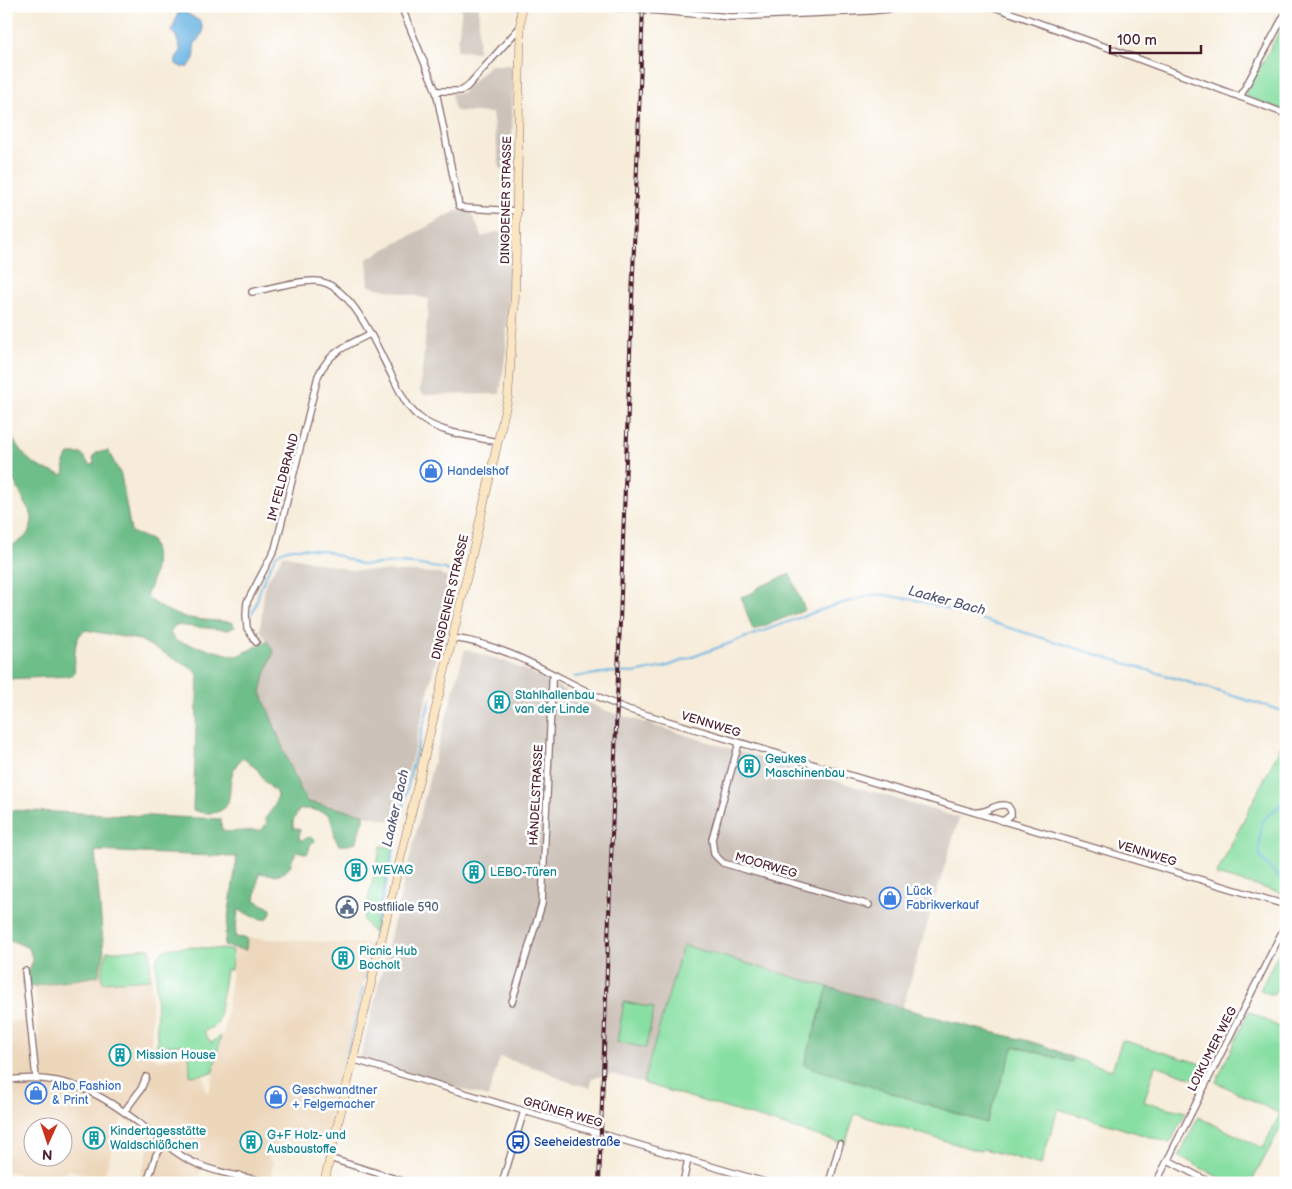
<svg xmlns="http://www.w3.org/2000/svg" width="1292" height="1189" font-family="'Balsamiq Sans',sans-serif">
<rect width="100%" height="100%" fill="#fff"/>
<filter id="ink" filterUnits="userSpaceOnUse"><feTurbulence type="fractalNoise" baseFrequency=".02" numOctaves="2"/><feDisplacementMap in="SourceGraphic" scale="10" xChannelSelector="R" yChannelSelector="G"/><feConvolveMatrix kernelMatrix="1 2 1 2 8 2 1 2 1" color-interpolation-filters="sRGB"/></filter>
<filter id="wash" filterUnits="userSpaceOnUse"><feTurbulence type="fractalNoise" baseFrequency=".0096" numOctaves="4" result="noise"/><feDisplacementMap in="SourceGraphic" scale="20" xChannelSelector="R" yChannelSelector="G"/><feGaussianBlur stdDeviation="1.12" result="paint"/><feColorMatrix in="noise" values="0 0 0 0 0 0 0 0 0 0 0 0 0 0 0 0 0 1.4 0 .05"/><feComposite in="paint" operator="in"/></filter>
<g filter="url(#wash)">
<rect width="100%" height="100%" fill="#f6ecd9"/>
<path fill="#edd7bb" fill-rule="evenodd" d="M 247,938 L 343,943 L 362,943 L 372,945 L 362,988 L 346,986 L 362,989 L 327,1139 L 282,1129 L 277,1148 L 271,1147 L 268,1160 L 274,1162 L 269,1181 L 208,1166 L 200,1172 L 198,1183 L 138,1183 L 152,1139 L 122,1117 L 103,1179 L 67,1169 L 63,1183 L 18,1183 L 20,1174 L 6,1170 L 6,1022 L 28,1021 L 38,1074 L 41,1073 L 35,986 L 98,976 L 103,960 L 153,950 L 151,1057 L 155,1057 L 158,1060 L 190,1054 L 204,1075 L 205,1091 L 209,1092 L 224,1032 L 235,948 L 246,950 ZM 32,1126 L 62,1126 L 62,1156 L 32,1156 Z"/>
<g fill="#ccc2b9">
<polygon points="462,6 479,6 478,52 457,51"/>
<polygon points="490,65 513,65 512,169 500,169 492,113 455,111 451,93 462,93"/>
<polygon points="456,211 471,212 482,237 496,232 511,233 506,351 500,394 424,395 420,391 429,299 369,286 367,259"/>
<polygon points="283,555 351,570 438,573 448,578 451,586 446,619 396,822 307,802 293,774 261,691 265,674 274,651 260,630 265,584"/>
<polygon points="465,649 504,661 534,674 603,710 959,818 902,1009 683,945 643,1083 612,1074 591,1078 591,1088 563,1080 543,1070 500,1057 488,1097 360,1059 432,768"/>
</g>
<g fill="#88dfa3" stroke="#697f67">
<polygon points="1286,20 1286,111 1244,96"/>
<polygon points="1286,736 1286,894 1216,875"/>
<polygon points="381,846 394,847 373,933 363,920"/>
<polygon points="1286,938 1286,991 1278,987 1273,995 1260,990"/>
<polygon points="683,945 828,987 804,1065 986,1123 1014,1046 1071,1062 1073,1058 1112,1070 1122,1040 1208,1066 1200,1081 1155,1065 1144,1102 1186,1112 1170,1143 1058,1109 1041,1165 984,1149 979,1151 855,1114 845,1144 643,1083"/>
<path d="M 192,947 L 233,950 L 231,970 L 226,970 L 218,1023 L 204,1032 L 211,1043 L 221,1036 L 213,1073 L 190,1076 L 189,1049 L 183,1045 L 157,1046 L 156,961 C 160,945 178,948 192,947 Z"/>
<polygon points="150,948 150,979 103,982 101,975 107,951 117,951"/>
<polygon points="624,1002 654,1008 646,1048 617,1042"/>
<polygon points="1249,1011 1286,1031 1286,1118 1251,1183 1229,1183 1179,1156 1198,1117 1263,1148 1280,1114 1216,1082"/>
</g>
<g fill="#6ebe89" stroke="#5c6e5a">
<path d="M 6,427 C 23,456 28,466 63,475 L 65,471 L 64,462 L 69,454 L 81,454 L 85,457 L 86,461 L 91,465 L 94,464 L 93,456 L 98,452 L 108,451 L 121,475 L 131,532 L 151,540 C 160,559 154,578 146,596 C 175,621 196,619 232,622 L 235,627 L 228,630 L 175,625 L 170,633 L 176,641 L 235,656 L 240,655 L 267,641 L 274,651 L 265,674 L 261,692 L 293,774 L 307,802 L 364,814 L 364,821 L 361,824 L 357,841 L 349,845 L 339,845 C 332,836 335,825 329,815 C 320,811 309,807 299,810 L 293,821 L 293,828 L 300,829 L 299,839 L 302,840 L 310,837 L 314,839 L 314,841 L 310,845 L 309,850 L 307,854 L 298,851 C 293,856 292,861 290,866 C 283,879 270,874 259,873 L 255,900 L 271,909 C 271,930 247,912 238,910 L 235,937 L 247,938 L 246,950 L 224,946 L 237,857 L 95,851 L 104,954 L 98,976 L 35,986 L 23,983 L 33,961 L 29,948 L 6,938 L 6,810 L 221,819 L 221,827 L 225,832 L 262,830 L 267,822 L 265,819 L 275,805 L 277,796 L 276,792 L 265,782 L 258,770 L 243,758 C 238,762 234,767 232,774 C 229,783 231,793 228,802 C 223,816 204,814 193,810 L 198,675 L 195,670 L 140,640 L 86,630 C 71,638 76,659 74,673 L 70,676 L 6,679 L 6,548 C 23,541 32,535 32,516 L 6,465 Z"/>
<polygon points="790,574 805,610 753,630 741,597 754,592 757,588"/>
<polygon points="828,987 970,1027 1025,1040 1048,1047 1073,1058 1072,1062 1014,1046 986,1123 804,1065"/>
</g>
<path fill="#6cb5e4" stroke="#5b6a88" d="M 185,12 L 201,22 L 203,32 L 194,45 C 196,55 195,59 188,67 L 181,67 L 176,64 L 176,58 L 181,51 L 176,36 L 172,31 L 178,13 Z"/>
<g fill="none" stroke-linecap="round" stroke-linejoin="round">
<g stroke="#6cb5e4" stroke-width="2">
<polyline points="252,613 254,610 262,584 272,563 277,554 284,550 292,548 303,548 326,551 363,565 400,563 414,564 445,569 456,575 449,610"/>
<polyline points="574,677 611,672 633,673 665,667 829,607 868,596 878,594 921,601 1286,712"/>
<path d="M 1286,797 C 1281,808 1269,812 1264,820 C 1258,831 1260,845 1260,857 L 1286,885"/>
<polyline points="365,979 412,767 430,700"/>
<polyline points="341,1079 363,988"/>
</g>
</g>
</g>
<g filter="url(#ink)">
<g fill="none" stroke-linecap="round" stroke-linejoin="round">
<g stroke="#866768" stroke-width="8">
<g id="minor">
<polyline points="401,6 436,91 459,206 465,208 518,211"/>
<polyline points="521,6 570,6"/>
<polyline points="599,6 731,17 869,11 921,6"/>
<polyline points="986,6 997,8 1117,51 1286,114"/>
<polyline points="436,91 461,91 467,87 521,26"/>
<polyline points="1240,97 1286,12"/>
<path d="M 252,292 C 273,288 296,280 316,281 C 352,283 377,348 392,376 C 399,389 406,407 419,417 C 440,434 473,436 498,442"/>
<path d="M 452,638 C 518,646 567,687 627,709 L 1286,905"/>
<path d="M 256,642 L 247,628 L 246,614 L 247,602 L 275,549 L 318,376 C 329,352 347,345 370,334"/>
<polyline points="739,743 712,839 714,854 723,863 869,905"/>
<path d="M 978,812 C 989,812 997,802 1008,806 L 1011,811 L 1011,815 L 1003,821"/>
<polyline points="25,971 36,1078"/>
<polyline points="512,1002 542,904 552,685 552,680 555,675"/>
<polyline points="352,1059 524,1111 768,1183"/>
<path d="M 6,1080 C 66,1072 103,1094 148,1130 C 163,1142 178,1156 195,1163 C 218,1174 247,1177 272,1183"/>
<polyline points="124,1112 141,1089 146,1077"/>
<polyline points="329,1158 409,1183"/>
<polyline points="1168,1160 1211,1183"/>
<polyline points="147,1183 156,1155 165,1143"/>
<polyline points="237,1183 239,1175"/>
<polyline points="502,1183 524,1111"/>
<polyline points="683,1183 688,1159"/>
<polyline points="829,1183 840,1144"/>
<polyline points="974,1183 974,1182"/>
<polyline points="1156,1183 1286,924"/>
</g>
</g>
<g stroke="#866768" stroke-width="9">
<polyline id="secondary" points="324,1183 475,542 508,397 515,295 521,6"/>
</g>
<use href="#minor" stroke="#fff" stroke-width="5.5"/>
<use href="#secondary" stroke="#fbe6c4" stroke-width="8"/>
<g stroke="#4a1f2b" stroke-width="4">
<polyline id="rail" points="599,1183 643,6"/>
</g>
<use href="#rail" stroke="#fff" stroke-width="2" stroke-dasharray="5.5" stroke-linecap="butt"/>
</g>
</g>
<defs>
<g id="shop-ring" transform="scale(1.125)"><circle r="9.5" fill="#fff" stroke="#3f7fe0" stroke-width="1.5"/><path d="M-5-2.5h2.3a2.7 3.5 0 0 1 5.4 0H5L5.5 6h-11ZM-1.5-2.5h3a1.5 2.3 0 0 0-3 0Z" fill="#3f7fe0"/></g>
<g id="building-ring" transform="scale(1.125)"><circle r="9.5" fill="#fff" stroke="#0f9aa8" stroke-width="1.5"/><path d="M-4-6H4V6H1V3H-1V6H-4ZM-2.5-4.3h1.7v1.8h-1.7ZM.8-4.3h1.7v1.8H.8ZM-2.5-1h1.7V.8h-1.7ZM.8-1h1.7V.8H.8Z" fill="#0f9aa8"/></g>
<g id="civic-ring" transform="scale(1.125)"><circle r="9.5" fill="#fff" stroke="#5c6f8a" stroke-width="1.5"/><path d="M-.6-6.5H3V-4.5H.6V-3L4-1V1h2V6H-6V1h2V-1L-.6-3ZM-1.2 2.5V6h2.4V2.5Z" fill="#5c6f8a"/></g>
<g id="bus-ring" transform="scale(1.125)"><circle r="9.5" fill="#fff" stroke="#1a4fb4" stroke-width="1.5"/><path d="M-5-6H5V4H4V6H2V4H-2V6H-4V4H-5ZM-3.5-4V0h7V-4ZM-3.5 1.2v1.5H-2V1.2ZM2 1.2v1.5H3.5V1.2Z" fill="#1a4fb4"/></g>
</defs>
<g fill-rule="evenodd">
<use href="#shop-ring" x="431" y="471"/>
<use href="#building-ring" x="499" y="702"/>
<use href="#building-ring" x="749" y="766"/>
<use href="#building-ring" x="356" y="870"/>
<use href="#building-ring" x="474" y="872"/>
<use href="#shop-ring" x="890" y="898"/>
<use href="#civic-ring" x="347" y="907"/>
<use href="#building-ring" x="343" y="958"/>
<use href="#building-ring" x="120" y="1055"/>
<use href="#shop-ring" x="36" y="1093"/>
<use href="#shop-ring" x="276" y="1097"/>
<use href="#building-ring" x="94" y="1138"/>
<use href="#building-ring" x="251" y="1142"/>
<use href="#bus-ring" x="518" y="1142"/>
</g>
<g text-anchor="middle" stroke-width="5" stroke-linejoin="round" paint-order="stroke">
<g font-size="12" fill="#4a1f2b" stroke="#fff">
<text transform="translate(506 200) rotate(-89)" y="4">DINGDENER STRASSE</text>
<text transform="translate(283 477) rotate(-75)" y="4">IM FELDBRAND</text>
<text transform="translate(450 597) rotate(-77)" y="4">DINGDENER STRASSE</text>
<text transform="translate(711 724) rotate(17)" y="4">VENNWEG</text>
<text transform="translate(536 795) rotate(-87)" y="4">HÄNDELSTRASSE</text>
<text transform="translate(1147 853) rotate(17)" y="4">VENNWEG</text>
<text transform="translate(766 865) rotate(16)" y="4">MOORWEG</text>
<text transform="translate(1212 1049) rotate(-63)" y="4">LOIKUMER WEG</text>
<text transform="translate(563 1112) rotate(16)" y="4">GRÜNER WEG</text>
</g>
<g font-size="12" fill="#366cbe" stroke="#fff" text-anchor="start">
<text x="447" y="475">Handelshof</text>
<text x="906" y="895">Lück<tspan x="906" dy="14">Fabrikverkauf</tspan></text>
<text x="52" y="1090">Albo Fashion<tspan x="52" dy="14">&amp; Print</tspan></text>
<text x="292" y="1094">Geschwandtner<tspan x="292" dy="14">+ Felgemacher</tspan></text>
</g>
<g font-size="12" fill="#0d838f" stroke="#fff" text-anchor="start">
<text x="515" y="699">Stahlhallenbau<tspan x="515" dy="14">van der Linde</tspan></text>
<text x="765" y="763">Geukes<tspan x="765" dy="14">Maschinenbau</tspan></text>
<text x="372" y="874">WEVAG</text>
<text x="490" y="876">LEBO-Türen</text>
<text x="359" y="955">Picnic Hub<tspan x="359" dy="14">Bocholt</tspan></text>
<text x="136" y="1059">Mission House</text>
<text x="110" y="1135">Kindertagesstätte<tspan x="110" dy="14">Waldschlößchen</tspan></text>
<text x="267" y="1139">G+F Holz- und<tspan x="267" dy="14">Ausbaustoffe</tspan></text>
</g>
<g font-size="12" fill="#4e5e75" stroke="#fff" text-anchor="start">
<text x="363" y="911">Postfiliale 590</text>
</g>
<g font-size="12" fill="#164399" stroke="#fff" text-anchor="start">
<text x="534" y="1146">Seeheidestraße</text>
</g>
<g font-size="14" font-style="italic" fill="#585b75" stroke="#fff">
<text transform="translate(947 600) rotate(15)" y="5">Laaker Bach</text>
<text transform="translate(395 808) rotate(-77)" y="5">Laaker Bach</text>
</g>
</g>
<rect width="1292" height="1189" fill="none" stroke="#fff" stroke-width="25"/>
<g transform="translate(48 1142) rotate(183)"><circle r="24" fill="#ffffff" stroke="#b7a5aa"/>
<path d="M0-4L9 19L0 12L-9 19Z" fill="#c8321e"/>
<text y="-8" font-size="14" font-weight="bold" text-anchor="middle" fill="#4a1f2b">N</text>
</g>
<path d="M1110 45v8h91v-8" fill="none" stroke="#4a1f2b" stroke-width="2.5"/>
<text x="1117" y="45" font-size="15" fill="#4a1f2b" stroke="#ffffff" stroke-width="4" paint-order="stroke">100 m</text>
</svg>
